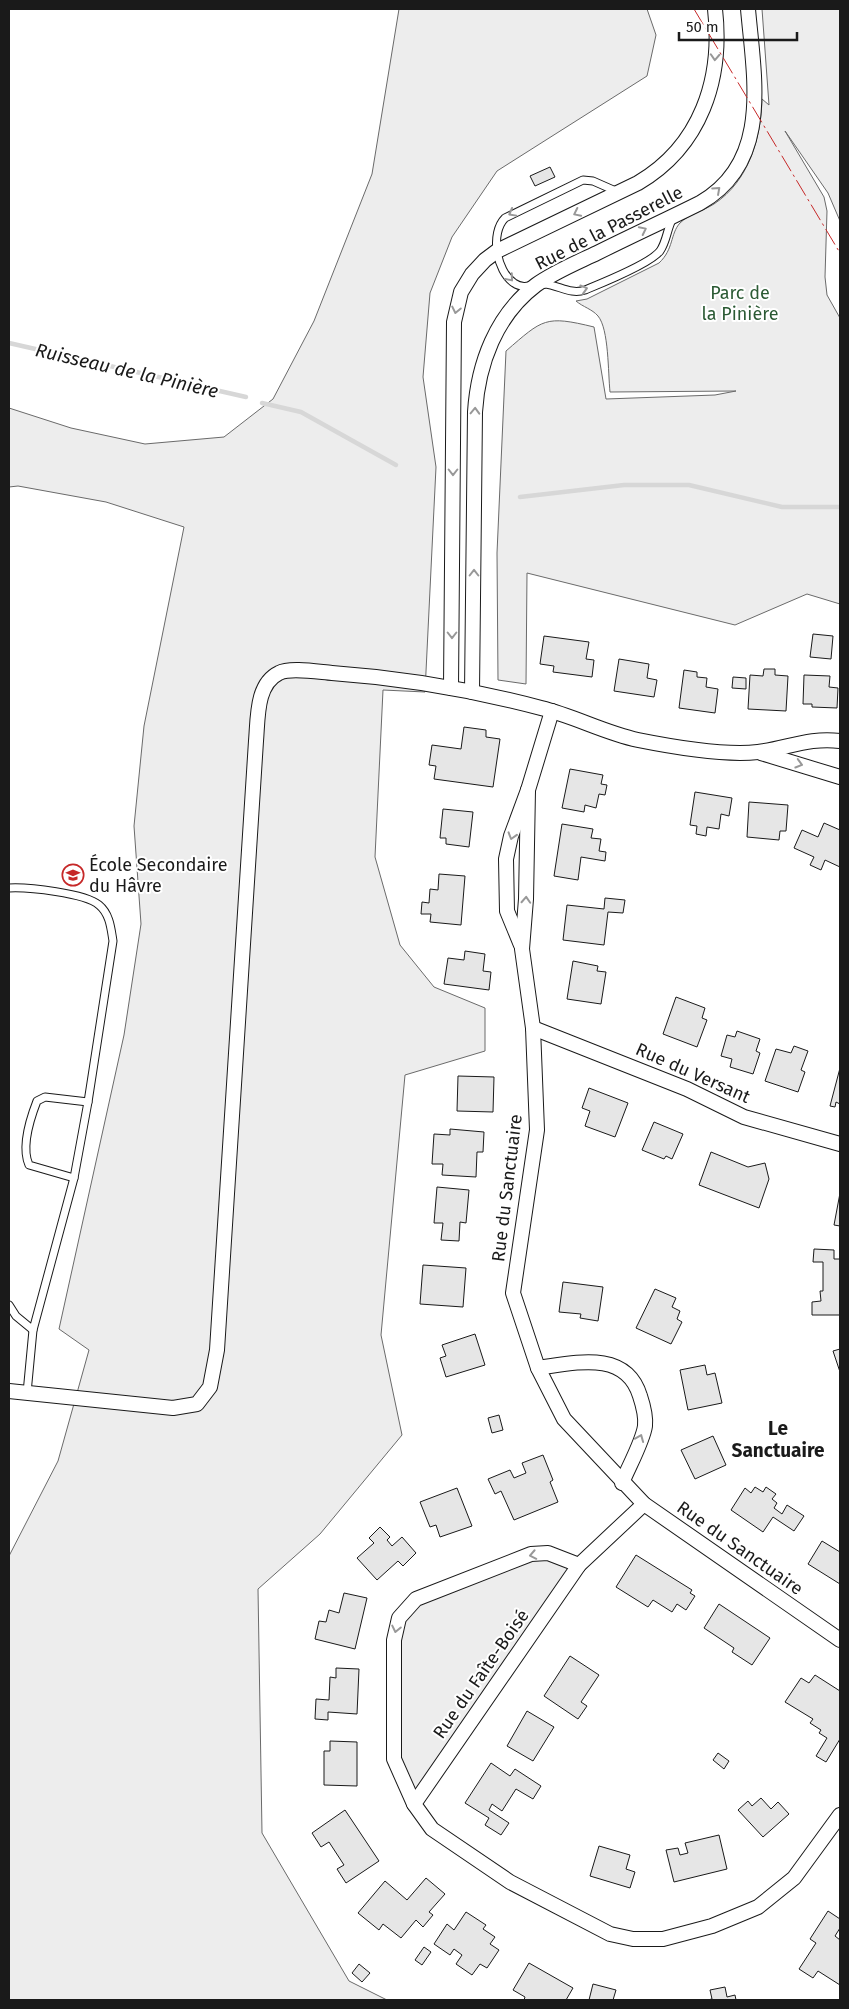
<svg xmlns="http://www.w3.org/2000/svg" width="849" height="2009" font-family="'Fira Sans',sans-serif">
<rect width="100%" height="100%" fill="#fff"/>
<g fill="#ededed" stroke="#6a6a6a">
<polygon points="399,9 647,9 656,35 647,76 497,171 452,237 430,293 423,377 436,467 425,692 383,690 375,857 400,945 434,987 485,1008 485,1051 405,1075 381,1335 402,1435 320,1534 258,1589 262,1833 349,1981 387,2000 9,2000 9,1556 58,1461 89,1350 59,1329 124,1035 141,924 134,826 144,726 184,527 106,502 18,486 9,487 9,408 71,428 145,444 224,437 273,399 314,321 372,174"/>
<path d="M 762,9 L 840,9 L 840,221 L 828,193 L 785,131 L 824,197 L 827,211 L 825,277 L 827,295 L 840,318 L 840,604 L 807,594 L 735,625 L 527,573 L 526,684 L 498,680 L 497,553 L 506,351 C 543,319 545,315 594,327 L 606,399 L 715,395 L 736,391 L 610,392 C 608,373 609,329 598,316 C 592,309 583,307 576,301 L 587,299 L 659,263 C 674,249 670,234 680,223 C 689,214 703,211 714,204 C 749,181 761,138 762,99 L 769,105 Z"/>
<polygon points="531,1554 579,1565 414,1804 394,1759 394,1640 416,1599"/>
</g>
<g fill="none" stroke-linecap="round" stroke-linejoin="round">
<g stroke="#d7d7d7" stroke-width="4.5">
<polyline points="9,343 246,397"/>
<polyline points="262,403 301,412 396,465"/>
<polyline points="520,497 624,485 689,485 782,507 840,507"/>
</g>
</g>
<g fill="#e6e6e6" stroke="#1a1a1a">
<polygon points="550,167 555,177 535,186 530,176"/>
<polygon points="813,634 833,636 831,659 810,657"/>
<polygon points="544,636 589,642 586,659 594,660 592,677 553,672 554,666 540,664"/>
<polygon points="619,659 649,664 647,678 657,680 654,697 614,691"/>
<polygon points="764,669 775,669 775,675 788,676 786,711 748,709 750,675 763,676"/>
<polygon points="684,670 697,672 697,677 707,678 706,687 718,689 715,713 679,708"/>
<polygon points="804,675 830,676 829,687 838,688 837,708 812,707 812,704 803,704"/>
<polygon points="733,677 746,678 746,689 732,688"/>
<polygon points="464,727 486,730 486,737 500,739 493,787 434,779 436,766 429,765 432,745 461,749"/>
<polygon points="570,769 603,775 601,784 607,785 605,795 599,794 596,808 585,805 584,812 562,808"/>
<polygon points="695,792 732,798 729,816 721,814 719,829 707,827 706,836 696,834 697,826 690,825"/>
<polygon points="749,802 788,805 786,831 780,831 779,840 747,837"/>
<polygon points="443,809 473,812 469,847 446,844 446,838 440,838"/>
<polygon points="824,823 840,830 840,867 825,860 821,870 810,865 814,857 794,848 802,830 818,837"/>
<polygon points="562,824 593,829 591,838 601,839 599,851 606,852 605,861 581,857 578,880 554,876"/>
<polygon points="439,874 465,876 461,925 430,922 431,914 421,914 422,902 429,903 430,889 438,890"/>
<polygon points="605,898 625,900 623,913 608,912 604,945 563,940 567,905 604,909"/>
<polygon points="465,951 485,954 483,971 491,972 489,990 444,984 448,958 464,960"/>
<polygon points="573,961 598,966 597,971 606,972 601,1004 567,999"/>
<polygon points="676,997 705,1008 702,1018 707,1020 697,1047 663,1034"/>
<polygon points="737,1031 760,1039 756,1051 760,1053 753,1074 730,1067 732,1059 721,1056 727,1035 735,1037"/>
<polygon points="794,1046 808,1051 801,1070 805,1072 798,1092 765,1081 776,1049 791,1053"/>
<polygon points="840,1068 840,1104 836,1102 835,1107 830,1106"/>
<polygon points="458,1076 494,1077 493,1112 457,1111"/>
<polygon points="589,1088 628,1103 615,1137 585,1126 590,1111 582,1108"/>
<polygon points="654,1122 683,1134 672,1159 666,1156 664,1159 642,1150"/>
<polygon points="450,1129 484,1132 483,1152 477,1152 476,1177 442,1175 443,1164 432,1164 434,1134 450,1135"/>
<polygon points="711,1152 748,1167 765,1163 769,1179 759,1208 699,1185"/>
<polygon points="437,1187 469,1190 466,1223 460,1222 459,1241 441,1240 443,1223 434,1223"/>
<polygon points="840,1193 840,1226 834,1225"/>
<polygon points="814,1249 834,1250 834,1259 840,1259 840,1315 812,1315 812,1302 821,1301 820,1291 823,1291 823,1262 813,1262"/>
<polygon points="423,1265 466,1268 463,1307 420,1304"/>
<polygon points="563,1282 603,1287 598,1321 580,1318 581,1314 559,1312"/>
<polygon points="655,1289 676,1298 672,1307 680,1311 677,1319 682,1322 671,1344 636,1328"/>
<polygon points="475,1334 485,1365 446,1377 440,1358 446,1356 442,1345"/>
<polygon points="840,1349 840,1372 833,1351"/>
<polygon points="705,1365 707,1375 715,1373 722,1403 688,1410 680,1370"/>
<polygon points="499,1415 503,1430 492,1433 488,1418"/>
<polygon points="713,1436 726,1465 695,1479 681,1450"/>
<polygon points="543,1455 553,1480 550,1482 558,1502 514,1520 501,1491 495,1494 488,1479 510,1470 514,1478 526,1473 522,1463"/>
<polygon points="755,1487 763,1492 766,1487 776,1494 772,1499 777,1503 774,1508 782,1514 787,1505 804,1516 794,1531 773,1517 763,1532 731,1510 745,1488 751,1493"/>
<polygon points="457,1488 472,1526 440,1537 436,1525 430,1527 420,1502"/>
<polygon points="380,1527 390,1537 387,1540 392,1546 402,1537 416,1553 403,1566 398,1561 377,1580 357,1558 374,1543 369,1538"/>
<polygon points="822,1541 840,1552 840,1584 808,1564"/>
<polygon points="636,1555 692,1590 690,1593 695,1596 686,1610 677,1604 672,1612 653,1600 648,1607 616,1587"/>
<polygon points="344,1593 367,1598 355,1649 315,1639 319,1621 326,1622 329,1610 339,1613"/>
<polygon points="719,1604 770,1638 752,1665 732,1652 734,1648 704,1628"/>
<polygon points="570,1656 599,1675 581,1702 587,1706 578,1719 544,1696"/>
<polygon points="336,1668 359,1669 357,1714 328,1712 328,1720 315,1719 316,1699 329,1700 330,1677 336,1678"/>
<polygon points="815,1675 840,1691 840,1739 826,1762 816,1756 827,1738 819,1733 821,1730 810,1723 813,1719 785,1702 801,1678 809,1683"/>
<polygon points="527,1711 554,1727 533,1761 507,1746"/>
<polygon points="330,1741 357,1742 357,1786 324,1785 324,1751 330,1751"/>
<polygon points="718,1753 729,1761 724,1769 713,1760"/>
<polygon points="491,1763 510,1776 515,1769 541,1786 533,1799 516,1789 502,1811 492,1804 489,1810 509,1823 501,1835 485,1825 489,1818 465,1803"/>
<polygon points="761,1798 771,1809 778,1802 789,1814 763,1837 738,1810 748,1801 752,1806"/>
<polygon points="345,1810 379,1861 346,1883 337,1869 344,1865 329,1842 321,1847 312,1833"/>
<polygon points="719,1835 727,1869 674,1882 666,1850 678,1848 680,1855 688,1853 685,1843"/>
<polygon points="599,1846 630,1855 626,1869 635,1872 630,1888 590,1876"/>
<polygon points="426,1878 445,1894 429,1912 433,1915 423,1927 416,1920 401,1938 383,1924 379,1930 358,1913 385,1881 407,1900"/>
<polygon points="828,1911 840,1919 840,1928 835,1936 840,1940 840,1985 818,1971 813,1978 799,1969 816,1943 810,1939"/>
<polygon points="466,1912 486,1925 483,1929 495,1937 490,1944 499,1950 487,1968 480,1964 472,1975 456,1964 462,1955 454,1949 450,1955 434,1944 447,1924 454,1930"/>
<polygon points="424,1947 431,1952 422,1965 415,1960"/>
<polygon points="529,1963 573,1988 566,2000 524,2000 525,1997 513,1990"/>
<polygon points="359,1964 370,1973 362,1982 352,1973"/>
<polygon points="593,1984 616,1990 613,2000 589,2000"/>
<polygon points="725,1987 727,1997 735,1995 736,2000 707,2000 712,1999 710,1990"/>
</g>
<g fill="none" stroke-linecap="round" stroke-linejoin="round">
<g stroke="#1a1a1a" stroke-width="9">
<g id="service">
<path d="M 618,192 L 593,181 L 583,180 L 505,218 C 490,233 496,271 514,283 C 524,290 533,284 544,284 C 559,285 570,295 585,290 C 602,283 650,264 660,251 C 667,241 667,228 673,218"/>
<path d="M 9,888 C 28,887 85,893 99,905 C 110,914 111,929 113,941 L 88,1102 L 74,1178 L 33,1330 L 16,1316 L 9,1305"/>
<path d="M 74,1178 L 29,1165 C 21,1147 30,1119 37,1101 L 45,1097 L 88,1102"/>
<polyline points="27,1393 33,1330"/>
</g>
</g>
<g stroke="#1a1a1a" stroke-width="16">
<g id="minor">
<path d="M 451,688 L 454,322 L 461,292 L 472,274 L 485,260 L 497,251 L 638,183 C 701,146 723,79 715,9"/>
<path d="M 472,692 L 475,412 C 478,364 496,315 536,285 C 554,272 576,263 597,253 C 631,236 666,220 700,203 C 772,162 754,78 748,9"/>
<polyline points="761,753 840,777"/>
<polyline points="528,790 526,899 522,949 533,1028 537,1130 513,1293 538,1368 564,1419 644,1504 840,1640"/>
<polyline points="521,945 507,911 506,859 511,836 528,790 552,711"/>
<polyline points="533,1028 687,1089 744,1117 840,1144"/>
<path d="M 538,1368 C 574,1363 626,1349 640,1396 C 643,1405 646,1416 645,1426 C 643,1441 628,1468 622,1483"/>
<path d="M 9,1391 L 173,1408 L 197,1404 L 210,1387 L 217,1350 L 256,741 C 258,718 256,684 279,673 C 290,667 319,672 332,673 C 403,678 473,690 541,708 C 574,716 605,733 638,740 C 673,747 723,756 758,752 C 788,748 810,737 840,741"/>
<polyline points="644,1504 579,1565 414,1804 432,1829 510,1882 610,1934 633,1939 663,1939 712,1926 758,1907 794,1878 840,1815"/>
<polyline points="414,1804 394,1759 394,1640 399,1618 416,1599 531,1554 548,1553 579,1565"/>
</g>
</g>
<use href="#service" stroke="#fff" stroke-width="7"/>
<use href="#minor" stroke="#fff" stroke-width="14"/>
<polyline stroke="#c62828" stroke-width="1" stroke-dasharray="18 4 2.5 4" stroke-linecap="butt" points="694,9 840,253"/>
</g>
<defs><path id="oneway-chevron" d="M-2-3.5L2.5 0L-2 3.5" fill="none" stroke-width="1.6" stroke-linecap="round" stroke-linejoin="round" transform="scale(1.25)"/></defs>
<g stroke="#989898">
<use href="#oneway-chevron" transform="translate(715 57) rotate(93)"/>
<use href="#oneway-chevron" transform="translate(717 190) rotate(-42)"/>
<use href="#oneway-chevron" transform="translate(512 213) rotate(151)"/>
<use href="#oneway-chevron" transform="translate(577 213) rotate(154)"/>
<use href="#oneway-chevron" transform="translate(643 230) rotate(-26)"/>
<use href="#oneway-chevron" transform="translate(510 278) rotate(50)"/>
<use href="#oneway-chevron" transform="translate(584 289) rotate(-17)"/>
<use href="#oneway-chevron" transform="translate(456 310) rotate(102)"/>
<use href="#oneway-chevron" transform="translate(475 411) rotate(-88)"/>
<use href="#oneway-chevron" transform="translate(453 472) rotate(90)"/>
<use href="#oneway-chevron" transform="translate(474 573) rotate(-90)"/>
<use href="#oneway-chevron" transform="translate(452 635) rotate(90)"/>
<use href="#oneway-chevron" transform="translate(799 764) rotate(16)"/>
<use href="#oneway-chevron" transform="translate(512 836) rotate(107)"/>
<use href="#oneway-chevron" transform="translate(526 900) rotate(-87)"/>
<use href="#oneway-chevron" transform="translate(640 1438) rotate(-68)"/>
<use href="#oneway-chevron" transform="translate(533 1555) rotate(169)"/>
<use href="#oneway-chevron" transform="translate(396 1629) rotate(102)"/>
</g>
<defs>
<g id="school-ring" transform="scale(1.125)"><circle r="9.5" fill="#fff" stroke="#c62828" stroke-width="1.5"/><path d="M0-5L7-2L0 1L-7-2ZM-4 1L0 2.5L4 1V4Q0 6-4 4Z" fill="#c62828"/></g>
</defs>
<g fill-rule="evenodd">
<use href="#school-ring" x="73" y="875"/>
</g>
<g text-anchor="middle" stroke-width="4" stroke-linejoin="round" paint-order="stroke">
<g font-size="18" fill="#1a1a1a" stroke="#fff">
<text transform="translate(609 228) rotate(-27)" y="6">Rue de la Passerelle</text>
<text transform="translate(693 1073) rotate(24)" y="6">Rue du Versant</text>
<text transform="translate(507 1188) rotate(-83)" y="6">Rue du Sanctuaire</text>
<text transform="translate(740 1548) rotate(35)" y="6">Rue du Sanctuaire</text>
<text transform="translate(481 1674) rotate(-55)" y="6">Rue du Faîte-Boisé</text>
</g>
<g font-size="18" fill="#2b5a34" stroke="#fff">
<text x="740" y="299">Parc de<tspan x="740" dy="21">la Pinière</tspan></text>
</g>
<g font-size="18" fill="#1a1a1a" stroke="#fff" text-anchor="start">
<text x="89" y="871">École Secondaire<tspan x="89" dy="21">du Hâvre</tspan></text>
</g>
<g font-size="19" font-style="italic" fill="#1a1a1a" stroke="#fff">
<text transform="translate(127 370) rotate(13)" y="7">Ruisseau de la Pinière</text>
</g>
<g font-size="19" font-weight="bold" fill="#1a1a1a" stroke="#fff">
<text x="778" y="1435">Le<tspan x="778" dy="22">Sanctuaire</tspan></text>
</g>
</g>
<rect width="849" height="2009" fill="none" stroke="#1a1a1a" stroke-width="20"/>
<path d="M679 32v8h118v-8" fill="none" stroke="#1a1a1a" stroke-width="2.5"/>
<text x="686" y="32" font-size="15" fill="#1a1a1a" stroke="#ffffff" stroke-width="4" paint-order="stroke">50 m</text>
</svg>
